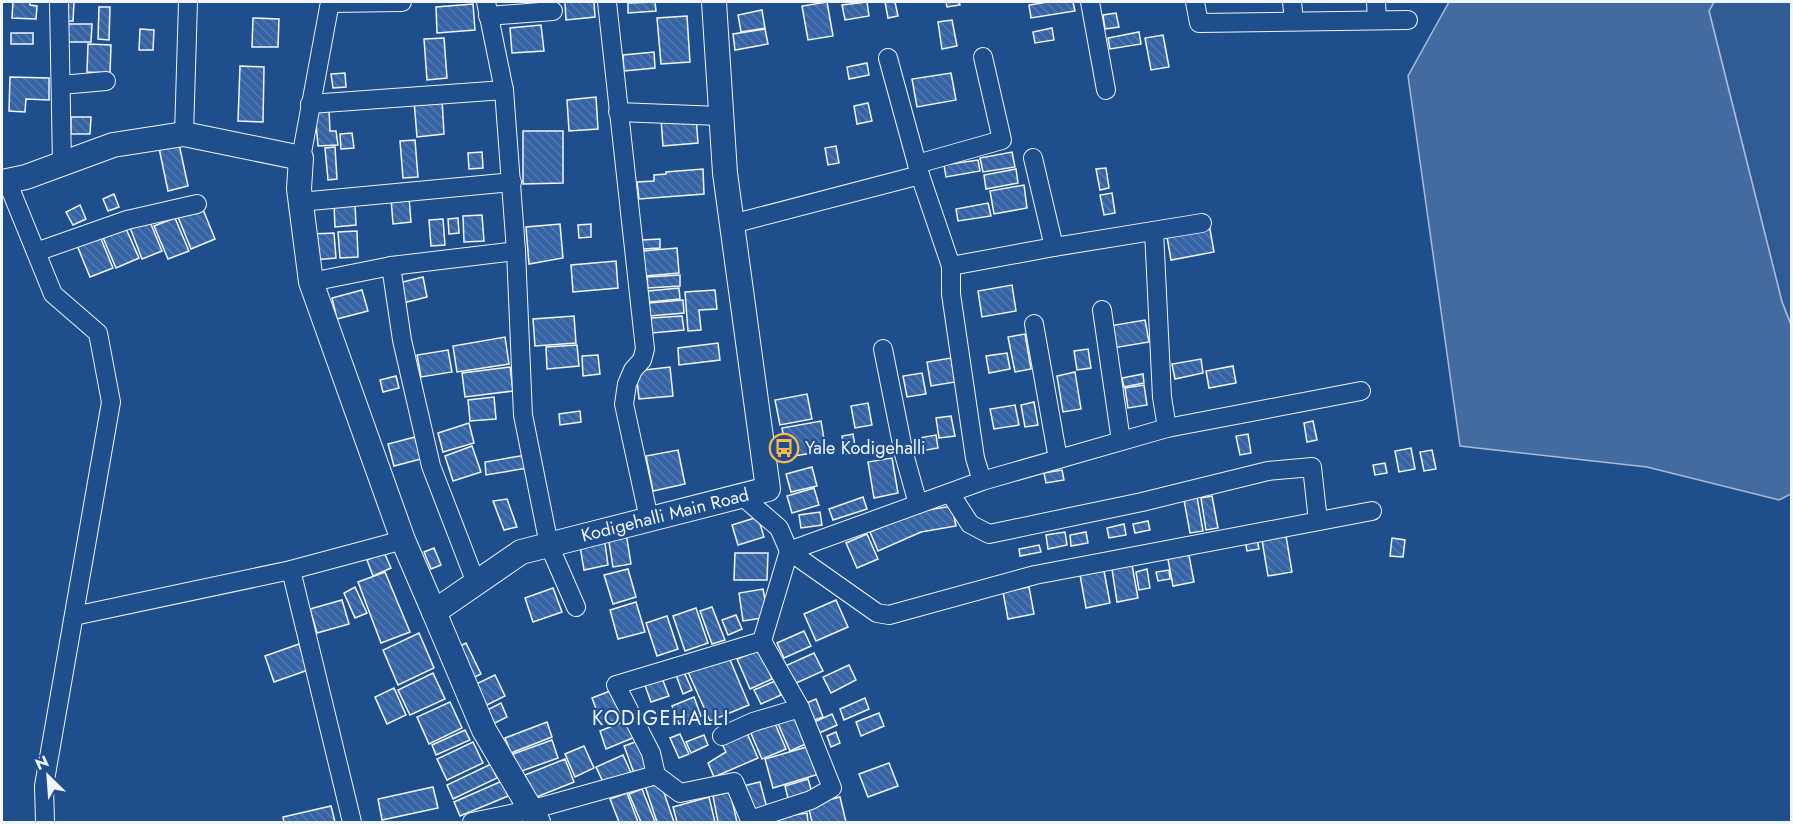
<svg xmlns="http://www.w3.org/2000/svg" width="1793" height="824" font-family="Jost,sans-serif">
<defs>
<pattern id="building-back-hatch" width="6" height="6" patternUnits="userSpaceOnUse" patternTransform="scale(1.5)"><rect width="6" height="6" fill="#3563a3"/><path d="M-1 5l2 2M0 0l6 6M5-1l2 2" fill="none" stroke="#537ab1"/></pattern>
</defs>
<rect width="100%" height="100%" fill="#1f4e8c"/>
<polygon fill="#305b95" stroke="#a8bbd7" stroke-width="1.5" points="1714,2 1791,2 1791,325 1782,302 1709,11"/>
<polygon fill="#446ba0" stroke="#a8bbd7" stroke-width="1.5" points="1449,2 1714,2 1709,11 1782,302 1791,325 1791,494 1779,500 1647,467 1460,446 1408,76"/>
<g fill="url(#building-back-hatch)" stroke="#f2f6ff" stroke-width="1.5">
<polygon points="13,2 30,2 30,5 37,6 36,19 12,18"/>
<polygon points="61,2 74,2 73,21 60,21"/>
<polygon points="565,2 594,2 595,17 566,20"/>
<polygon points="655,2 656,11 628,13 628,3"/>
<polygon points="827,2 833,36 808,40 802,6"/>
<polygon points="867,2 869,16 845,20 842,5"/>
<polygon points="885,2 895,2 898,16 888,18"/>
<polygon points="946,2 959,2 960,5 947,7"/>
<polygon points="1048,2 1073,2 1075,11 1031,18 1029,5"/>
<polygon points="473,4 475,30 437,33 436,7"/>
<polygon points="99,7 110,7 109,40 98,39"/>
<polygon points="762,10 765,28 741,32 738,15"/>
<polygon points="1116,13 1119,27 1105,29 1103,15"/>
<polygon points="687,16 690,62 661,64 657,18"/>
<polygon points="253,18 279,19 278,47 252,47"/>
<polygon points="952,20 957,46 942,49 938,22"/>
<polygon points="68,24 92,24 91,42 67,42"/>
<polygon points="541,25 544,51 512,53 510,28"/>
<polygon points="1052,28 1054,40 1035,43 1033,32"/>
<polygon points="140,29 154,30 153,50 139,50"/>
<polygon points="765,29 768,44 735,50 733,34"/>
<polygon points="1139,32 1141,44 1110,49 1108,38"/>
<rect x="11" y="33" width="22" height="11"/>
<polygon points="1163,35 1169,67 1151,70 1145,38"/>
<polygon points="444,38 447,78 427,80 424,39"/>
<polygon points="88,44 111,45 110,73 87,72"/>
<polygon points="654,52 655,68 624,71 623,55"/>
<polygon points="867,63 869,75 849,79 847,67"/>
<polygon points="240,66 264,67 263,122 238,121"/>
<polygon points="345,73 346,87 333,88 331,74"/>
<polygon points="951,73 956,100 917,107 912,79"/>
<polygon points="10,77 49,78 49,100 26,99 25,112 9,111"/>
<polygon points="596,97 598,129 569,131 567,100"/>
<polygon points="442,99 444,134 417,137 414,101"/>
<polygon points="868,103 872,121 857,124 854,106"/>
<polygon points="329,110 330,131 336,131 338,145 318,146 315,111"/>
<polygon points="696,116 698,143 663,146 661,119"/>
<polygon points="71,117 91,117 90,134 71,134"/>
<polygon points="523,131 563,131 563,183 523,184"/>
<polygon points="352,133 354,148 341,149 340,134"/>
<polygon points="415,140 418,177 403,178 400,141"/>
<polygon points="179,144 188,186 168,191 159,148"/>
<polygon points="836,146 839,163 828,165 825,148"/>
<polygon points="335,147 337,179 328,180 325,148"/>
<polygon points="482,152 483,168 469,169 468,153"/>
<polygon points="1012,152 1015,167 983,172 980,158"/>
<polygon points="978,160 980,171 946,177 944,165"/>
<polygon points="1106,168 1109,188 1100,190 1096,169"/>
<polygon points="703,169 704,194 639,199 637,182 654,181 654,175 666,174 666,172"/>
<polygon points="1016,169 1018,183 986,189 984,175"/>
<polygon points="1024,185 1027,208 994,214 990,191"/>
<polygon points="1112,193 1115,213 1104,215 1100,195"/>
<polygon points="114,194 119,207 108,211 103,199"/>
<polygon points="409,197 411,222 393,224 391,198"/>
<polygon points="988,203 991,216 958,221 956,209"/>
<polygon points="355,204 356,225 335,227 334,205"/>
<polygon points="80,205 86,219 73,225 66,212"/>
<polygon points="202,207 215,239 191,249 178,217"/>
<polygon points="482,215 484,241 464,242 463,216"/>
<polygon points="148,217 162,251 142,259 129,225"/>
<polygon points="175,218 189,251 168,259 154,226"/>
<polygon points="458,218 459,233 449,234 448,219"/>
<polygon points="443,219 445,245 431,246 429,220"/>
<polygon points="124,224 139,258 116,268 101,233"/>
<polygon points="560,224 563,258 529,264 526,227"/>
<polygon points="591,224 591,237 579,238 578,225"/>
<polygon points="1209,224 1214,252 1171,260 1166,231"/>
<polygon points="357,231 358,257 340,258 338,232"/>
<polygon points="334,233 336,258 314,260 312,234"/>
<polygon points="99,234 113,268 90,277 76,243"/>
<polygon points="660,239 660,248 642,249 642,240"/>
<polygon points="677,248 679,273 645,276 642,251"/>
<polygon points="616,261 618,288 573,292 571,265"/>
<polygon points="680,275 680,286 648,288 647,277"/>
<polygon points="423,277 427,297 403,303 399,283"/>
<polygon points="1012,285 1016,311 982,317 978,291"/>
<polygon points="679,288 680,299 649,302 648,291"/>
<polygon points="362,290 368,311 337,319 332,298"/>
<polygon points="715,290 717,309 699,310 701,330 688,331 685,292"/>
<polygon points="683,300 684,313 650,316 649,303"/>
<polygon points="574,316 576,343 535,346 533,319"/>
<polygon points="682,316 684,330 652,333 651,318"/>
<polygon points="1145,320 1149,342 1113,348 1109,326"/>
<polygon points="1025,334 1031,369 1015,372 1008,337"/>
<polygon points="505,337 509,364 457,372 453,346"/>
<polygon points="718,343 720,360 679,365 678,348"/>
<polygon points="577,345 579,366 547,369 546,347"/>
<polygon points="1088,349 1091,368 1077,370 1074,351"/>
<polygon points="448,350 452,372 421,377 417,355"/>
<polygon points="1007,353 1010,369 989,373 986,356"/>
<polygon points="598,355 600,374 583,376 582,356"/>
<polygon points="951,358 955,382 931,386 927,362"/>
<polygon points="1201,359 1203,373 1175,379 1172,364"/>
<polygon points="1233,366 1236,383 1209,388 1206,371"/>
<polygon points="510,367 513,391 465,397 462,373"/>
<polygon points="670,367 673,396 639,399 636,371"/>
<polygon points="1075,372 1081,409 1063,412 1057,376"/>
<polygon points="922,373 926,394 907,397 903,376"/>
<polygon points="1143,374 1144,383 1124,387 1122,378"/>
<polygon points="396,376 399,388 383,392 380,380"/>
<polygon points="1144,385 1147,405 1128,408 1125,388"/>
<polygon points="807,394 812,419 780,425 775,400"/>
<polygon points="494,397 496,419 470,421 468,400"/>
<polygon points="1034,402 1038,425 1025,427 1021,405"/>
<polygon points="868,403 872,425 855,428 851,406"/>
<polygon points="1015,405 1019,425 994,429 990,409"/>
<polygon points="580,411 581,422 560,425 559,414"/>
<polygon points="951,416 955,436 939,438 936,418"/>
<polygon points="821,421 826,451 787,457 782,428"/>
<polygon points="1313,421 1317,440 1307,442 1304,423"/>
<polygon points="469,423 474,443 443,452 438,433"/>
<polygon points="853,434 856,452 845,454 842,436"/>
<polygon points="1248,434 1251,453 1240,455 1236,436"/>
<polygon points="936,435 938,448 915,452 913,439"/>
<polygon points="415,437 421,459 394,466 388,444"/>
<polygon points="472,446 481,472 453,481 445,456"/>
<polygon points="1411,448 1415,469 1399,472 1395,451"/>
<polygon points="678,450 685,484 653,491 646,456"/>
<polygon points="1432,450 1436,469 1424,471 1420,452"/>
<polygon points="526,455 528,468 486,475 485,462"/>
<polygon points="892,458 898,493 874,498 868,462"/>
<polygon points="1385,463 1387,473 1375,475 1373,465"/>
<polygon points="812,467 817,486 791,492 786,474"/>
<polygon points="1062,470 1064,480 1046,483 1044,473"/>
<polygon points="814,488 819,505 792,513 787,496"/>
<polygon points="1212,496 1218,528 1206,530 1201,498"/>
<polygon points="863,497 867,509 833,520 829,509"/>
<polygon points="1197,497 1203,531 1190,533 1184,500"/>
<polygon points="507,499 517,527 504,530 493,501"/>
<polygon points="952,506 956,526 921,532 878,551 870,532 916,512"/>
<polygon points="820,512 822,525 801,528 799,515"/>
<polygon points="758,517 764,537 738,545 732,525"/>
<polygon points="1148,521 1150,530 1135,533 1133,524"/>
<polygon points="1124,524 1126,535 1109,538 1107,528"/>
<polygon points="1065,532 1067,545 1048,549 1046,535"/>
<polygon points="1086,532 1088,543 1071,546 1070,535"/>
<polygon points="626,533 631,564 613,567 608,536"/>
<polygon points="867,534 878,559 857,568 846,543"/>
<polygon points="604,536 608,565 584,570 579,540"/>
<polygon points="1286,536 1292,572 1268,576 1262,540"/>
<polygon points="1257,538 1259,549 1247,551 1245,540"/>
<polygon points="1392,538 1405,540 1403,557 1390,556"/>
<polygon points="1039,545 1041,552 1020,556 1019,549"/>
<polygon points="434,548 441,565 431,569 424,552"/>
<polygon points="1188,550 1194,582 1173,586 1167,554"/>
<polygon points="384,552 391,568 373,576 367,560"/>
<polygon points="735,553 768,553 767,580 734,580"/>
<polygon points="1132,565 1138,598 1117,602 1112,569"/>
<polygon points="628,569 636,597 613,604 604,575"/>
<polygon points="1147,569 1150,588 1139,590 1136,572"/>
<polygon points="1169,570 1170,579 1158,581 1156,572"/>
<polygon points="1104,571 1110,603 1086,608 1080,575"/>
<polygon points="385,572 410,632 381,643 358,582"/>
<polygon points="355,587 367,613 355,618 344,593"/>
<polygon points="1029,587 1034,614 1008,619 1003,592"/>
<polygon points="553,588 562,612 533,622 525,598"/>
<polygon points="763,589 768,617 743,621 739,593"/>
<polygon points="342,600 349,624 317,633 310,609"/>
<polygon points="836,600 848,627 816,641 804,614"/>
<polygon points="636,602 645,632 618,639 610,610"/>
<polygon points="712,607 725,640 712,644 700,611"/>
<polygon points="696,608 708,643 685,651 673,616"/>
<polygon points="736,615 742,629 728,635 722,620"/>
<polygon points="667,616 678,649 657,656 646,623"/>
<polygon points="804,631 811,646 784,658 777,643"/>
<polygon points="419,633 434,668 398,685 383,650"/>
<polygon points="466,643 481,674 469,680 454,649"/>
<polygon points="299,644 308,670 274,682 265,656"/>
<polygon points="760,650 772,679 750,689 737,659"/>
<polygon points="814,653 823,671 794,684 785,666"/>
<polygon points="728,655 749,705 710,721 688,672"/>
<polygon points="849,665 856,680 831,693 823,677"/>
<polygon points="684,672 692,690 683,694 676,675"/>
<polygon points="433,673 445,699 410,715 398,690"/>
<polygon points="660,673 669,696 651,702 643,680"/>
<polygon points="495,675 505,696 485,706 474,685"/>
<polygon points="775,681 781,695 761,704 754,690"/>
<polygon points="394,688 406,715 387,724 375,697"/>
<polygon points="615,689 626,716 602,725 592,698"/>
<polygon points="694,697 701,716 679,724 672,706"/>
<polygon points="865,698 869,709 844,720 840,709"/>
<polygon points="816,699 823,717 809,722 802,705"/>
<polygon points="450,702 462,728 429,744 417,717"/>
<polygon points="501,703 507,717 491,725 485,711"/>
<polygon points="796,711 810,742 790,751 776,719"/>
<polygon points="879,713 884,726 861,736 856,722"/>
<polygon points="832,714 837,725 817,734 812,723"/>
<polygon points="773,719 786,749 762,759 749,729"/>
<polygon points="628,720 635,737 606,749 600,731"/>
<polygon points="547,722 552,737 511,753 505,738"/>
<polygon points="465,730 470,740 436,755 432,745"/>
<polygon points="836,732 840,743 831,747 827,736"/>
<polygon points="747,733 758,758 714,777 708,763 726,752 722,744"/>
<polygon points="680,734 689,754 679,758 670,738"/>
<polygon points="704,735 708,745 691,753 686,742"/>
<polygon points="552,740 558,758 519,772 513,754"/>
<polygon points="641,740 651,766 634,773 624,746"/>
<polygon points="473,742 483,763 447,780 437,759"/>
<polygon points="584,746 594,768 575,777 565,754"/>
<polygon points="810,746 819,774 773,788 765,759"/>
<polygon points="623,755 632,775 605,786 596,767"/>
<polygon points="565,759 574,782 534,798 525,775"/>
<polygon points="889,763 898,786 868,797 859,774"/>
<polygon points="491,764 497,778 453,799 447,785"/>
<polygon points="808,779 813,796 789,802 785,786"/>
<polygon points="502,781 508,796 460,816 454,802"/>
<polygon points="660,781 674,822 657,822 645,786"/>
<polygon points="760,782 767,808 750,812 743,786"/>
<polygon points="433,787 438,808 382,820 378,799"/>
<polygon points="642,789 655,822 641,822 629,794"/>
<polygon points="730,792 737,822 718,822 713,796"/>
<polygon points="627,793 638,822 619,822 610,799"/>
<polygon points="709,797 715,822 677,822 673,807"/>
<polygon points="840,797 846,822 812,822 808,805"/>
<polygon points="331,806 335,822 284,822 283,817"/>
<polygon points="807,813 808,822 745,822"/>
</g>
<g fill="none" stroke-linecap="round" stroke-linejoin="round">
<g stroke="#f2f6ff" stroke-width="20">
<g id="street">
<polyline points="59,2 62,164"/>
<polyline points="486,2 504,90 516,251 523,415 549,545 576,607"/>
<polyline points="607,2 645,349 642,360 633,370 627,384 624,404 649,519"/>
<polyline points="1090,2 1106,90"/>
<polyline points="1195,2 1199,23 1408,20"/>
<polyline points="1292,2 1294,21"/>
<polyline points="1376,2 1377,20"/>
<polyline points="330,3 402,2"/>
<polyline points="488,16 553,11"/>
<polyline points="61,85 106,81"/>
<polyline points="310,104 504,90"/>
<polyline points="618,112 720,116"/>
<polyline points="184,134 188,2"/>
<polyline points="301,158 330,2"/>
<polyline points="1033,158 1054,247"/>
<polyline points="917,164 1002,140 983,57"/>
<polyline points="920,175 951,266 951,294 975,458 982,481"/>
<polyline points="7,181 53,294 98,333 111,402 44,786 45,822"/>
<polyline points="300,202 512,182"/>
<polyline points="732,224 920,175 888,58"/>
<polyline points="1154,231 1162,397 1167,428"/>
<polyline points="36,252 127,220 197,204"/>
<polyline points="391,266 402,340 431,466 476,583"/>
<polyline points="951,266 1054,247 1202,223"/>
<polyline points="311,282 391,266 516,251"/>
<polyline points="1102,310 1121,441"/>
<polyline points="1034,324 1058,459"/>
<polyline points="883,349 904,454 918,504"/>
<polyline points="950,493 970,524 989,534 1142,502 1268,471 1312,467 1318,521"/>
<polyline points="742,496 779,528 789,551 877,613 889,615 1035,575 1372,511"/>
<polyline points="291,570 352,822"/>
<polyline points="74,616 291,570 403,540"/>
<polyline points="762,641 800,708"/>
<polyline points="722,736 753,722 800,708 832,788 811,800 750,820 734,782 680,793 656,775 651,753 616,685 762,641 789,551 982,481 1167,428 1361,391"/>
<polyline points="472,822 530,810 656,775"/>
</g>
</g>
<g stroke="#f2f6ff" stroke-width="26">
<g id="secondary">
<polyline points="2,182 26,177 113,145 184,134 301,158 299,189 311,282 403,540 434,612"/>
<polyline points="538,822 484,730 434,612 521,552 768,489 725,173 714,2"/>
</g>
</g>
<use href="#street" stroke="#1f4e8c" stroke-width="18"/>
<use href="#secondary" stroke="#1f4e8c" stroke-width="24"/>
</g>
<defs>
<g id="bus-ring" transform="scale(1.5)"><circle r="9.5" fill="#1f4e8c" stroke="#ffb74d" stroke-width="1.5"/><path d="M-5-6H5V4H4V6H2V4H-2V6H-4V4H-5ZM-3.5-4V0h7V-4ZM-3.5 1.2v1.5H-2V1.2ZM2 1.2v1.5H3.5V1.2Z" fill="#ffb74d"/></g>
</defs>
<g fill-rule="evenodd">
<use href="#bus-ring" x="784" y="448"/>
</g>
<g text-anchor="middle" stroke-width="4.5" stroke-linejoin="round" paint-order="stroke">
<g font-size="18" fill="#f2f6ff" stroke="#1f4e8c" text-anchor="start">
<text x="805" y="454">Yale Kodigehalli</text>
</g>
<g font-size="18" fill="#f2f6ff" stroke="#1f4e8c">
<text transform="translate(665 515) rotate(-14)" y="6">Kodigehalli Main Road</text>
</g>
<g font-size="20" letter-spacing="1.5" fill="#f2f6ff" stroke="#1f4e8c">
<text x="661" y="725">KODIGEHALLI</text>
</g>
</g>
<rect width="1793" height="824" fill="none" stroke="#f2f6ff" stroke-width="6"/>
<g transform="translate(48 776) rotate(335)" stroke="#1f4e8c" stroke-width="4.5" paint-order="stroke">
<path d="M0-4.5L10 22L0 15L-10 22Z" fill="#f2f6ff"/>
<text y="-9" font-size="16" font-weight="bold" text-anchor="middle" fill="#f2f6ff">N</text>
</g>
</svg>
